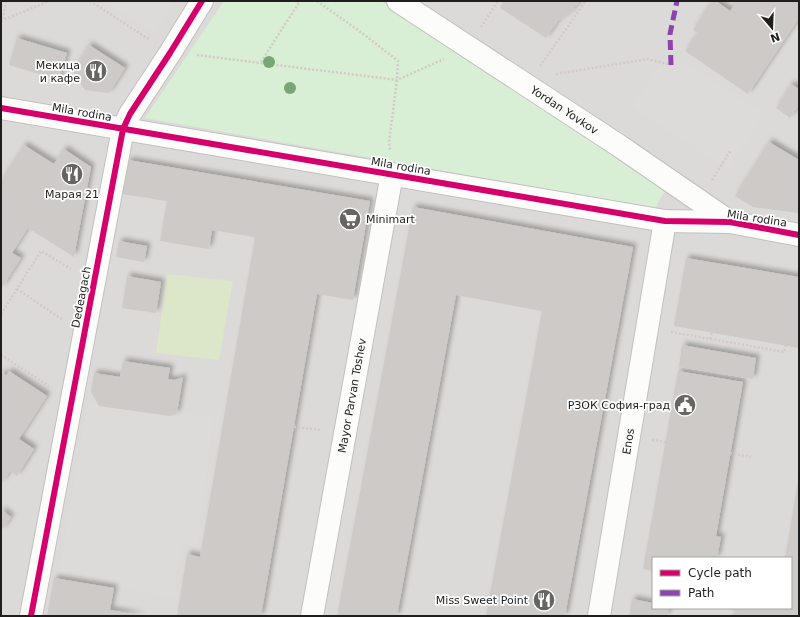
<svg xmlns="http://www.w3.org/2000/svg" width="800" height="617" font-family="'DejaVu Sans',sans-serif">
<defs>
<filter id="shadow"><feDropShadow dx="3.5" dy="-3.5" stdDeviation="2" flood-color="#0004"/></filter>
</defs>
<rect width="100%" height="100%" fill="#eceae7"/>
<path fill="#dbdad8" fill-rule="evenodd" d="M 1,1 L 799,1 L 799,616 L 1,616 ZM 653,558 L 791,558 L 791,608 L 653,608 Z"/>
<polygon fill="#dce6c9" points="167,274 233,281 219,360 156,353"/>
<polygon fill="#d8efd6" points="224,1 381,1 666,189 655,208 145,118"/>
<g fill="#dcdbda">
<polygon points="106,1 174,1 155,33 105,2"/>
<polygon points="668,52 764,114 728,169 632,107"/>
<polygon points="88,402 213,418 197,546 181,544 174,597 58,578"/>
</g>
<g fill="#cdcac8" filter="url(#shadow)">
<polygon points="504,1 580,1 571,12 558,21 546,38 500,8"/>
<polygon points="712,1 716,1 730,11 737,1 799,1 799,18 748,94 685,51 698,33 693,30"/>
<polygon points="17,38 67,53 59,80 9,65"/>
<polygon points="89,45 125,68 109,93 85,90 73,71"/>
<polygon points="791,84 799,89 799,105 790,118 776,108"/>
<polygon points="769,142 799,160 799,213 753,207 735,196"/>
<polygon points="24,145 54,164 64,149 91,167 74,257 28,228 12,253 21,258 1,289 1,181"/>
<polygon points="128,160 370,201 353,300 317,294 261,616 177,616 187,554 200,557 255,237 212,230 209,249 160,241 167,201 122,194"/>
<polygon points="413,207 633,247 565,616 486,616 542,311 456,295 397,616 337,616"/>
<polygon points="119,241 147,246 144,262 116,257"/>
<polygon points="686,258 799,277 799,348 674,326"/>
<polygon points="127,276 161,282 156,313 122,308"/>
<polygon points="682,345 756,358 753,379 679,367"/>
<polygon points="123,361 170,368 168,379 175,380 183,377 177,413 170,416 99,406 91,392 94,373 120,377"/>
<polygon points="9,371 47,396 19,439 34,449 17,476 10,471 1,484 1,372 6,376"/>
<polygon points="678,371 743,382 716,536 721,537 717,558 653,558 653,571 643,569"/>
<polygon points="798,481 799,613 795,616 730,616 740,608 791,608 791,558 784,558 786,553"/>
<polygon points="1,510 11,517 1,531"/>
<polygon points="54,578 114,588 110,610 142,616 47,616"/>
<polygon points="632,599 653,603 653,608 669,608 667,616 629,616"/>
</g>
<g fill="none" stroke-linecap="round" stroke-linejoin="round">
<g stroke="#c2c1bf" stroke-width="24">
<g id="minor">
<path id="s1" d="M 398,1 L 618,145 L 730,222"/>
<polyline points="1,108 665,221 730,222 799,235"/>
<polyline points="31,616 123,129 130,114 170,53 202,1"/>
<path id="s2" d="M 312,616 L 392,174"/>
<path id="s3" d="M 599,616 L 665,221"/>
</g>
</g>
<g stroke="#d5c9c7" stroke-width="2.5" stroke-dasharray="2 2" stroke-linecap="butt">
<polyline points="90,1 150,40"/>
<polyline points="317,1 362,33 398,61 397,80 389,142 390,150"/>
<polyline points="734,1 736,2"/>
<polyline points="3,19 6,1"/>
<polyline points="1,21 49,1"/>
<polyline points="481,27 498,1"/>
<polyline points="197,55 397,80 444,59"/>
<polyline points="261,62 300,1"/>
<polyline points="540,66 586,1"/>
<polyline points="556,74 648,59 671,65"/>
<polyline points="712,180 731,150"/>
<polyline points="17,289 63,320"/>
<polyline points="1,314 41,251 71,269"/>
<polyline points="671,332 784,352 786,345"/>
<polyline points="710,339 712,332"/>
<polyline points="1,355 49,386"/>
<polyline points="294,427 321,430"/>
<polyline points="652,440 666,442"/>
<polyline points="730,453 751,457"/>
<polyline points="732,608 735,612"/>
</g>
<use href="#minor" stroke="#fcfcfb" stroke-width="22"/>
<polyline stroke="#8e44ad" stroke-width="5" stroke-dasharray="10 5" stroke-linecap="butt" points="671,65 670,34 677,1"/>
<g stroke="#fff" stroke-width="8">
<g id="cycleway">
<polyline points="1,108 665,221 730,222 799,235"/>
<polyline points="31,616 123,129 130,114 170,53 202,1"/>
</g>
</g>
<use href="#cycleway" stroke="#d6006c" stroke-width="6"/>
</g>
<g fill="#78a776">
<circle cx="269" cy="62" r="6"/>
<circle cx="290" cy="88" r="6"/>
</g>
<defs>
<g id="restaurant-disc" transform="scale(1.15)"><circle r="9.5" fill="#666564" stroke="#fff"/><path d="M-5-6h1v4h1v-4h1v4h1v-4h1v5L-1.5 .5V6h-2V.5L-5-1ZM5-6V6H3V1.5H1.5Q1.5-4 5-6Z" fill="#fff"/></g>
<g id="supermarket-disc" transform="scale(1.15)"><circle r="9.5" fill="#666564" stroke="#fff"/><path d="M-6-5.5h2.5l.6 2H6L4.5 2H-2.5L-4.4-4H-6ZM-1.5 3.2a1.3 1.3 0 1 0 .1 0ZM3 3.2a1.3 1.3 0 1 0 .1 0Z" fill="#fff"/></g>
<g id="civic-disc" transform="scale(1.15)"><circle r="9.5" fill="#666564" stroke="#fff"/><path d="M-.6-6.5H3V-4.5H.6V-3L4-1V1h2V6H-6V1h2V-1L-.6-3ZM-1.2 2.5V6h2.4V2.5Z" fill="#fff"/></g>
</defs>
<g fill-rule="evenodd">
<use href="#restaurant-disc" x="96" y="71"/>
<use href="#restaurant-disc" x="72" y="174"/>
<use href="#supermarket-disc" x="350" y="219"/>
<use href="#civic-disc" x="685" y="405"/>
<use href="#restaurant-disc" x="544" y="600"/>
</g>
<g text-anchor="middle" stroke-width="3.5" stroke-linejoin="round" paint-order="stroke">
<g font-size="11" fill="#1e1e1e" stroke="#fff" text-anchor="end">
<text x="80" y="69">Мекица<tspan x="80" dy="13">и кафе</tspan></text>
<text x="72" y="198" text-anchor="middle">Марая 21</text>
<text x="366" y="223" text-anchor="start">Minimart</text>
<text x="670" y="409">РЗОК София-град</text>
<text x="528" y="604">Miss Sweet Point</text>
</g>
<g font-size="11" fill="#1e1e1e" stroke="#fff">
<text dy="4" stroke="none"><textPath href="#s1" startOffset="199">Yordan Yovkov</textPath></text>
<text transform="translate(82 112) rotate(10)" y="4">Mila rodina</text>
<text transform="translate(401 166) rotate(10)" y="4">Mila rodina</text>
<text transform="translate(757 218) rotate(9)" y="4">Mila rodina</text>
<text transform="translate(81 297) rotate(-79)" y="4">Dedeagach</text>
<text dy="4" stroke="none"><textPath href="#s2" startOffset="224">Mayor Parvan Toshev</textPath></text>
<text dy="4" stroke="none"><textPath href="#s3" startOffset="177">Enos</textPath></text>
</g>
</g>
<rect width="800" height="617" fill="none" stroke="#1e1e1e" stroke-width="4"/>
<rect x="652" y="557" width="140" height="52" fill="#ffffff" stroke="#a5a5a5"/>
<rect x="660" y="570" width="20" height="6" fill="#d6006c" stroke="#a5a5a5"/>
<text x="688" y="577" font-size="12" fill="#1e1e1e">Cycle path</text>
<rect x="660" y="590" width="20" height="6" fill="#8e44ad" stroke="#a5a5a5"/>
<text x="688" y="597" font-size="12" fill="#1e1e1e">Path</text>
<g transform="translate(772 28) rotate(161)" stroke="#ffffff" stroke-width="3" paint-order="stroke">
<path d="M0-3L7 15L0 10L-7 15Z" fill="#1e1e1e"/>
<text y="-6" font-size="11" font-weight="bold" text-anchor="middle" fill="#1e1e1e">N</text>
</g>
</svg>
